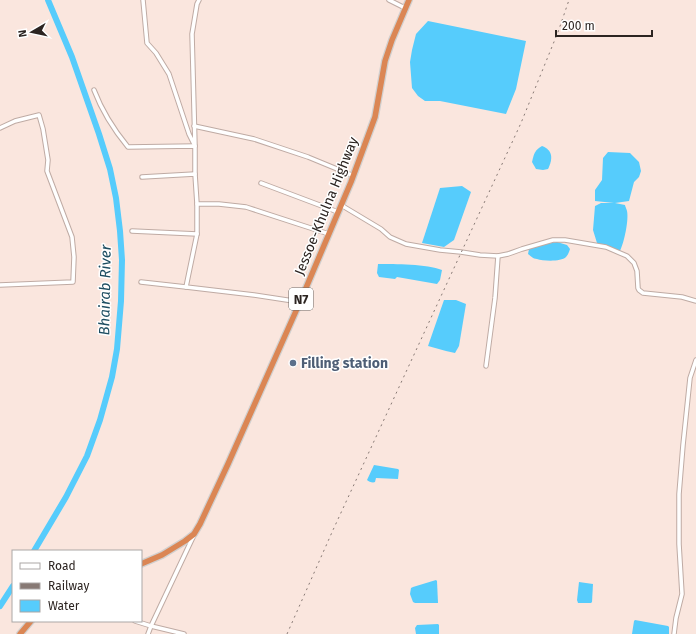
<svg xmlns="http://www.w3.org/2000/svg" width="696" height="634" font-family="'Fira Sans',sans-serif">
<rect width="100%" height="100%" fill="#fae6de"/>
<g fill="#56ccfc">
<polygon points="428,21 526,41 516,89 506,114 440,101 425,101 418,96 412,88 410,62 412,50 416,34"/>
<path d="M 542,146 C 553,150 553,159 548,169 L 543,170 L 536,169 L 532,162 C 534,153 535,150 542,146 Z"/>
<path d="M 608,152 L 630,153 L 639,162 L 641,171 L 639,177 L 634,182 L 629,201 L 615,203 L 625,205 C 625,206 627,210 627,211 C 629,220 624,243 620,251 L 597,243 L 593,230 L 595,206 L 601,203 L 614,203 L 595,201 L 595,190 L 602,180 L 603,158 Z"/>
<polygon points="462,186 471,192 454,240 444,247 422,243 440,188"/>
<path d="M 557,242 L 567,245 L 570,249 C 569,252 568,255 566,257 C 561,262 543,261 537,259 C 533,259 531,256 528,254 L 529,249 L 540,245 Z"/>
<path d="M 378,264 C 395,264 427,264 442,270 L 440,280 L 437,284 L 397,277 L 395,279 L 379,277 L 377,273 Z"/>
<polygon points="444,300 456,300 466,304 459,346 455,353 446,351 428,346"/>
<path d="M 374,465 L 398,469 L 399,470 L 398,479 L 376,478 L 375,482 C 373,483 369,482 367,480 Z"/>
<polygon points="436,580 437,581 438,603 415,603 413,602 410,594 411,588 413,587"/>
<polygon points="579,582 593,584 592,602 591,603 578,603 577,600"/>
<polygon points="635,620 668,626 669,627 669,634 632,634 634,621"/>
<polygon points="438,624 439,625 439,634 416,634 415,628 417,625"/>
</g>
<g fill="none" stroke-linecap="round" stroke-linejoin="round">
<g stroke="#56ccfc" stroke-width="6">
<polyline points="34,551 66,497 87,456 100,420 112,377 117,349 121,301 122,260 120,231 116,198 110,169 99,134 72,57 48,0"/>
<polyline points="0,606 13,586"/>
</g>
<g stroke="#bfaba4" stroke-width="5.5">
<g id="minor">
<polyline points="143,0 147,43 156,53 169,74 189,134 195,146 192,34 197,4 199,0"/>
<polyline points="389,0 405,8"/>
<path d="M 94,90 C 102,111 114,130 128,147 L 195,146 L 195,174"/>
<polyline points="194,126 254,139 308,157 354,176"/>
<polyline points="0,128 15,121 39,115 43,129 48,160 47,171 72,237 74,257 73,282 0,285"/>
<polyline points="142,177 195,174 197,204"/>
<polyline points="261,183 338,212"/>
<polyline points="341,205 381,229 390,237 406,244 440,250 461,252 480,255 498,256 508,254 522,249 553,240 565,240 606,247 627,256 634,263 637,271 638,288 639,290 643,293 682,297 696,301"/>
<polyline points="132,231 197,234 197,204 219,204 246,207 329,234"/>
<polyline points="197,234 186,287 254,295 300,302"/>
<polyline points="141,282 186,287"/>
<polyline points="486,366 495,298 498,256"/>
<polyline points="135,621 151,626 184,634"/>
<polyline points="148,634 151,626 194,535"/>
<polyline points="674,634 676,618 682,594 679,544 679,494 683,445 690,378 696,360"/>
</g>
</g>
<g stroke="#d1cfce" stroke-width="8">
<g id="trunk">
<polyline points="141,564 162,555 185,541 194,534 200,524 228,464 300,302 351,182 375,117 385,61 392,40 409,0"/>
<polyline points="20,634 31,621"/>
</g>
</g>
<use href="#minor" stroke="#fff" stroke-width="3.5"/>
<use href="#trunk" stroke="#db8654" stroke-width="5.5"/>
<polyline stroke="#877974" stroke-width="1" stroke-dasharray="2 4" stroke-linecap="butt" points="287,634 333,530 521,123 558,32 569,0"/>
</g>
<circle fill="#5c6f8a" stroke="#fff" stroke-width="1.5" cx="293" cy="363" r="4"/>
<g text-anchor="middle" stroke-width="3" stroke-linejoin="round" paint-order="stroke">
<rect fill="#fff" stroke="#6b6664" stroke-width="1" x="289" y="288" width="24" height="22" rx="3"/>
<g font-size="13" font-weight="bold" fill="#2c2421">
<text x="301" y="304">N7</text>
</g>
<g font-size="14" fill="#2c2421" stroke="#fff">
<text transform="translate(326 206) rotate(-68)" y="5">Jessoe-Khulna Highway</text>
</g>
<g font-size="14" font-weight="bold" fill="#4e5e75" stroke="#fff" text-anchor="start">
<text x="301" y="368">Filling station</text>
</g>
<g font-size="15" font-style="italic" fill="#1d4d61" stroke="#fff">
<text transform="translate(105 290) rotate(-89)" y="5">Bhairab River</text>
</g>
</g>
<rect x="12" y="550" width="130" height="72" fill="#ffffff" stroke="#aba7a6"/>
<rect x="20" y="563" width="20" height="6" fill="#ffffff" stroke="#aba7a6"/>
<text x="48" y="570" font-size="12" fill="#2c2421">Road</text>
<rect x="20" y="583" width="20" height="6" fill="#877974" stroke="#aba7a6"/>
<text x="48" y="590" font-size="12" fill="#2c2421">Railway</text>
<rect x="20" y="600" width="20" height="12" fill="#56ccfc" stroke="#aba7a6"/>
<text x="48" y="610" font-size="12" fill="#2c2421">Water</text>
<g transform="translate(32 32) rotate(261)" stroke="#ffffff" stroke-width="3" paint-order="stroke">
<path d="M0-3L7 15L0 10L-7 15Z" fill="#2c2421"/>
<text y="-6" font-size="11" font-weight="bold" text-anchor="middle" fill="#2c2421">N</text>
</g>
<path d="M556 30v6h96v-6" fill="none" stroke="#2c2421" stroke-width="2"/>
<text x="562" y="30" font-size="12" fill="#2c2421" stroke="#ffffff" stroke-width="3" paint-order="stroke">200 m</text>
</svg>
